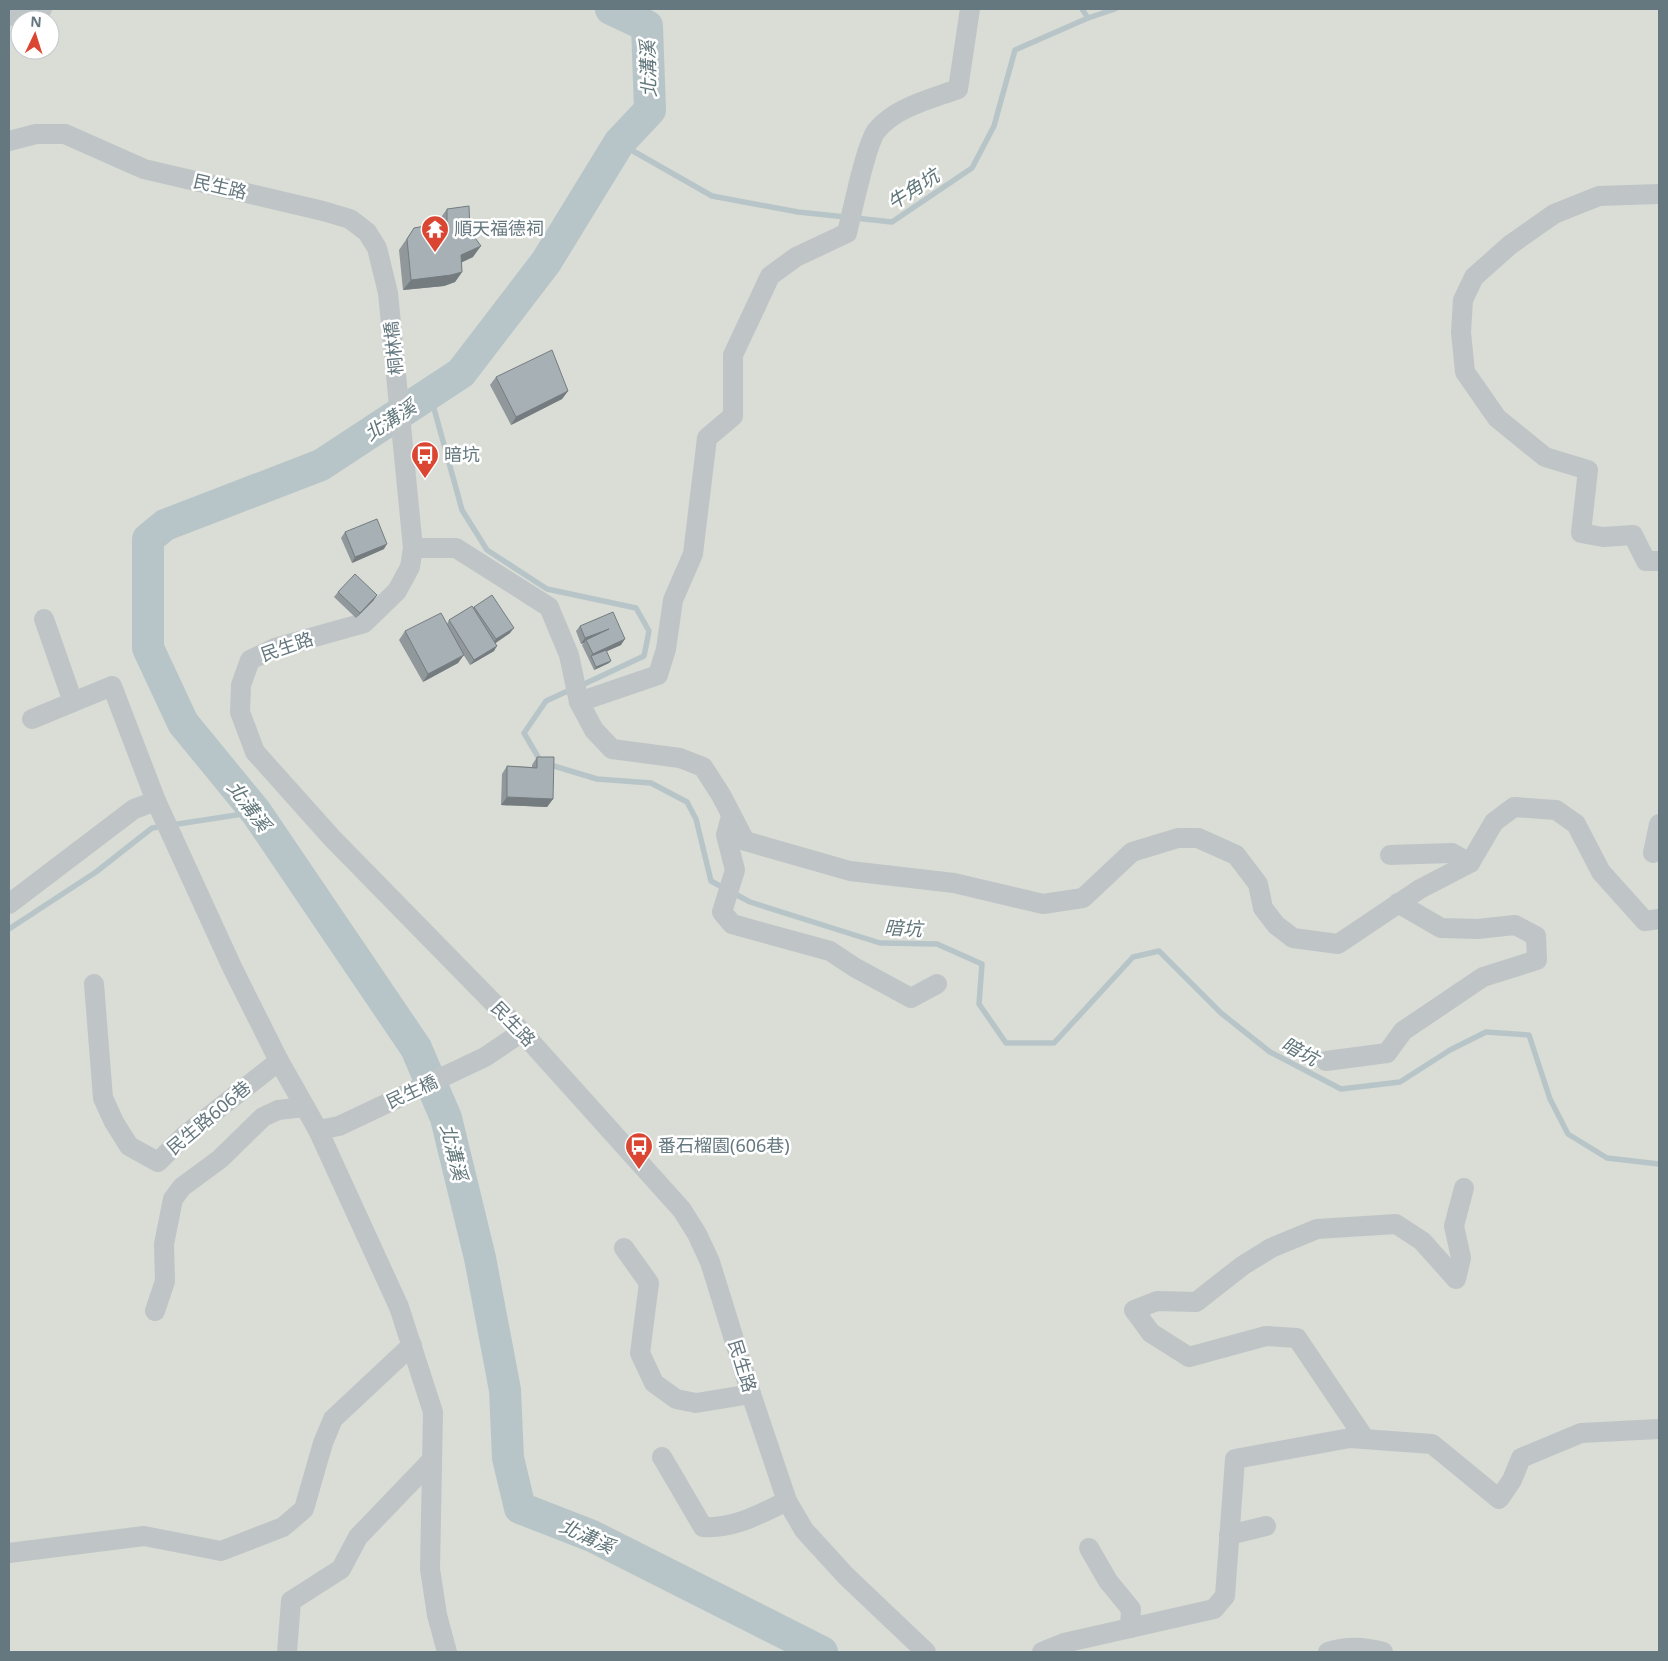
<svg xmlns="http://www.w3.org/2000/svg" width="1668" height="1661" font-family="'Noto Sans','Noto Sans TC',sans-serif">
<rect width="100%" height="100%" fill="#f8f8f6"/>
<path fill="#d9ddd5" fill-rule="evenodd" d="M 9,9 L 1659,9 L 1659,1652 L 9,1652 ZM 20,20 L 50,20 L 50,50 L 20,50 Z"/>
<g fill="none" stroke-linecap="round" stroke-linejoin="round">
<g stroke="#b8c5c8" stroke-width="5.5">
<polyline points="1082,9 1088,18"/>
<polyline points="619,143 712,196 798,212 846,217"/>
<polyline points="855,218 892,222 972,168 994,126 1015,50 1088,18 1115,9"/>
<polyline points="430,394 462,510 487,550 547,589 636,608 649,631 644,656 580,686"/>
<polyline points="572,689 546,701 524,733 541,762 597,779 651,783 687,802 696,819 711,881 750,902 880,943 937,944 982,964 979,1004 1006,1043 1054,1043 1133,957 1159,951 1221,1013 1270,1052 1341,1089 1400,1082 1450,1050 1486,1032 1529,1035 1550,1099 1568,1134 1607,1158 1659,1164"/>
<polyline points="9,929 96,872 152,828 256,812"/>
</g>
<polyline stroke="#b8c5c8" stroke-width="32" points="611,9 647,26 650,110 619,143 546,262 461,373 321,465 165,525 148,539 148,648 183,723 256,812 416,1048 446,1118 480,1258 505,1390 508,1458 520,1508 592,1536 822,1652"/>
<g stroke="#bfc5c7" stroke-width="20">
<polyline points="9,16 42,9"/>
<polyline points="9,141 36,134 65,134 144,169 323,211 350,219 367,232 377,248 388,293 413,548 410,567 397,591 364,623 275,648 250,660 241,685 240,712 255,752 332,838 522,1032 682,1210 697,1234 710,1262 751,1394 787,1501 804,1530 846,1576 926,1652"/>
<polyline points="1659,194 1599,196 1554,214 1510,245 1474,277 1463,300 1461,332 1465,372 1497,418 1545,457 1588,470 1581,533 1603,537 1633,535 1646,561 1659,561"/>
<polyline points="413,548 456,548 549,607 569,655 579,702 594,730 612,749 680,758 703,767 721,795 745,841 850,871 954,883 1043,904 1083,898 1132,852 1178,838 1198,838 1236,855 1258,884 1263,908 1276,925 1293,938 1338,944 1420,889 1470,863 1494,822 1514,807 1556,810 1576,824 1601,872 1645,921 1659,919"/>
<polyline points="44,619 73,702"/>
<path d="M 579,702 L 658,675 L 666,649 L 673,600 L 693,554 L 707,438 L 733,416 L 733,355 L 770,276 L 796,257 L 847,233 C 852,213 866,143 877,130 C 896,107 931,99 958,89 L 970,9"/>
<polyline points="32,719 112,686 156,801"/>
<polyline points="731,816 726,835 735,870 722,912 732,924 830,951 854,967 911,998 937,984"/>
<polyline points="1659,824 1653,853 1659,850"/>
<polyline points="1390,855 1452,853 1470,863"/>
<polyline points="9,904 134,809 156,801 232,967 279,1061"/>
<polyline points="94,984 103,1098 114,1122 129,1146 158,1162 185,1135 279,1061 318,1130 399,1307 433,1412 430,1569 437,1615 447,1652"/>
<polyline points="1326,1061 1387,1053 1403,1031 1483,977 1537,960 1536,936 1515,925 1477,929 1441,928 1398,903"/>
<polyline points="318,1130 339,1126 485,1057 522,1032"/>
<polyline points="624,1248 649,1283 640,1353 654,1383 676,1399 696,1403 751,1394"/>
<polyline points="155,1311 165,1281 164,1244 173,1199 182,1187 220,1159 263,1117 278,1110 304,1107"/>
<polyline points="1365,1439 1297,1338 1266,1336 1189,1357 1151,1333 1134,1310 1157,1301 1196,1302 1242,1266 1271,1248 1317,1229 1396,1224 1422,1241 1456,1279 1461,1258 1454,1226 1464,1188"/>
<path d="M 662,1457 L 703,1527 C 734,1529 760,1514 787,1501"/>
<polyline points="1229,1535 1266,1526"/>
<polyline points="1089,1548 1108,1581 1131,1609 1130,1628"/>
<polyline points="9,1553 144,1536 221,1551 283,1527 304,1509 323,1443 333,1419 412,1345"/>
<polyline points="287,1652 291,1601 341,1569 358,1537 432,1460"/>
<polyline points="1042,1652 1064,1643 1214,1609 1225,1596 1235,1459 1350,1438 1432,1444 1499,1499 1512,1480 1521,1458 1581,1433 1659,1429"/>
<path d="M 1328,1652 C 1346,1646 1365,1647 1383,1652"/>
</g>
</g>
<g fill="#90989c">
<polygon points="447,209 470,231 473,257 462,262 462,272 455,282 444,286 403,290 399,250 414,228 439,223 439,220"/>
<polygon points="496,377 568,391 562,399 511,425 490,385"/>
<polygon points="345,532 384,549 352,563 341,538"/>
<polygon points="338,592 377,595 373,601 356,618 334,597"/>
<polygon points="474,607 510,633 496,643 494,651 470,665 463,654 458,663 423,682 399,640 405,631 447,624 449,620"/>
<polygon points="580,626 621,645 606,651 609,663 594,670 582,645 584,643 581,644 576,631"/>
<polygon points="537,757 553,799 547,807 501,805 502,774 507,766 532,767 532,765"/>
</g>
<g fill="#757c7f">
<polygon points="481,246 473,257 454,266 461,255"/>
<polygon points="462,272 455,282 444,286 403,290 411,280"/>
<polygon points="568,391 562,399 511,425 516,417"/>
<polygon points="387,544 384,549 352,563 355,557"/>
<polygon points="377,595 373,601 356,618 360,613"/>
<polygon points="514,628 510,633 492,645 496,639"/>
<polygon points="609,629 586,640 584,643 581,644 585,638"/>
<polygon points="625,639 621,645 592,658 591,656 593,654"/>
<polygon points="497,646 494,651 470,665 474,660"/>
<polygon points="464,655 458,663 423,682 428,674"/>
<polygon points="611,661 609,663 594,670 596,667"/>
<polygon points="507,797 553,799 547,807 501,805"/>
</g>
<g fill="#a7b1b5" stroke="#757c7f">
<polygon points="469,206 470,231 481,246 461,255 462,272 451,275 411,280 407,239 414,228 447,222 447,209"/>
<polygon points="552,350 568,391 516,417 496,377"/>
<polygon points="377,519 387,544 355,557 345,532"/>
<polygon points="355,574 377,595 360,613 338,592"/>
<polygon points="492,595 514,628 496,639 474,607"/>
<polygon points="472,606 497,646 474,660 449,620"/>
<polygon points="613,612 625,639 593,654 586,640 609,629 585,638 580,626"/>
<polygon points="441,613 464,655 428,674 405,631"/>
<polygon points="606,650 611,661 596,667 591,656"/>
<polygon points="537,757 554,757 553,799 507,797 507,766 537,768"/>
</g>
<defs>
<g id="temple-pin" transform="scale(1.4375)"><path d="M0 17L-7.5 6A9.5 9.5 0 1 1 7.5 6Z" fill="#db4633" stroke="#fff"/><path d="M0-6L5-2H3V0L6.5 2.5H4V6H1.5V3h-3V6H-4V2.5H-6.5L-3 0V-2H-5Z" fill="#fff"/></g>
<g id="bus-pin" transform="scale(1.4375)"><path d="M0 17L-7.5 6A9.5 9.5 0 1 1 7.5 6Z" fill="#db4633" stroke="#fff"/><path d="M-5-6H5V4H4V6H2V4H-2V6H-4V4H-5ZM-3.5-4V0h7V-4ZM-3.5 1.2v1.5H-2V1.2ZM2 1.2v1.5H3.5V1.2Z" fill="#fff"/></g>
</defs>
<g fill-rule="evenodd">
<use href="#temple-pin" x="435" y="229"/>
<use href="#bus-pin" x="425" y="455"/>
<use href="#bus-pin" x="639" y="1146"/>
</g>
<g text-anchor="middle" stroke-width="5" stroke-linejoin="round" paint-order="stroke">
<g font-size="18" fill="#65777f" stroke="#fff">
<text transform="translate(220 187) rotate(13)" y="6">民生路</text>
<text transform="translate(394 348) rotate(-96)" y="6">桐林橋</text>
<text transform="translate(287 647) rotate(-19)" y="6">民生路</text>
<text transform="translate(513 1024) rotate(46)" y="6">民生路</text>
<text transform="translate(412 1092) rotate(-25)" y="6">民生橋</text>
<text transform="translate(209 1118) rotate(-40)" y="6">民生路606巷</text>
<text transform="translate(742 1366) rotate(73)" y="6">民生路</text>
</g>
<g font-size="18" fill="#65777f" stroke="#fff" text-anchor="start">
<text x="454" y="235">順天福德祠</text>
<text x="444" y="461">暗坑</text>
<text x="658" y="1152">番石榴園(606巷)</text>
</g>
<g font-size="19" font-style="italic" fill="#60767a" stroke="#fff">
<text transform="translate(648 69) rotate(-92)" y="7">北溝溪</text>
<text transform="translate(913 189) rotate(-33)" y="7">牛角坑</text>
<text transform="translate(390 420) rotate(-33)" y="7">北溝溪</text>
<text transform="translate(249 806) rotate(53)" y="7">北溝溪</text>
<text transform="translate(903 928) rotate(3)" y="7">暗坑</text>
<text transform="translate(1300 1051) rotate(28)" y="7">暗坑</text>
<text transform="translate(454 1152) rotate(76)" y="7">北溝溪</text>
<text transform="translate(587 1536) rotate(24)" y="7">北溝溪</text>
</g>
</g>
<rect width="1668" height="1661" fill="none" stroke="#65777f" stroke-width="20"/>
<g transform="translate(35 35) rotate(4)"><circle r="24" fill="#ffffff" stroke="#c1c9cc"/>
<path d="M0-4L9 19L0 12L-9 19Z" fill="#db4633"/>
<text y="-8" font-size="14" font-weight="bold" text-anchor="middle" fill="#65777f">N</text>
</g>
</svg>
